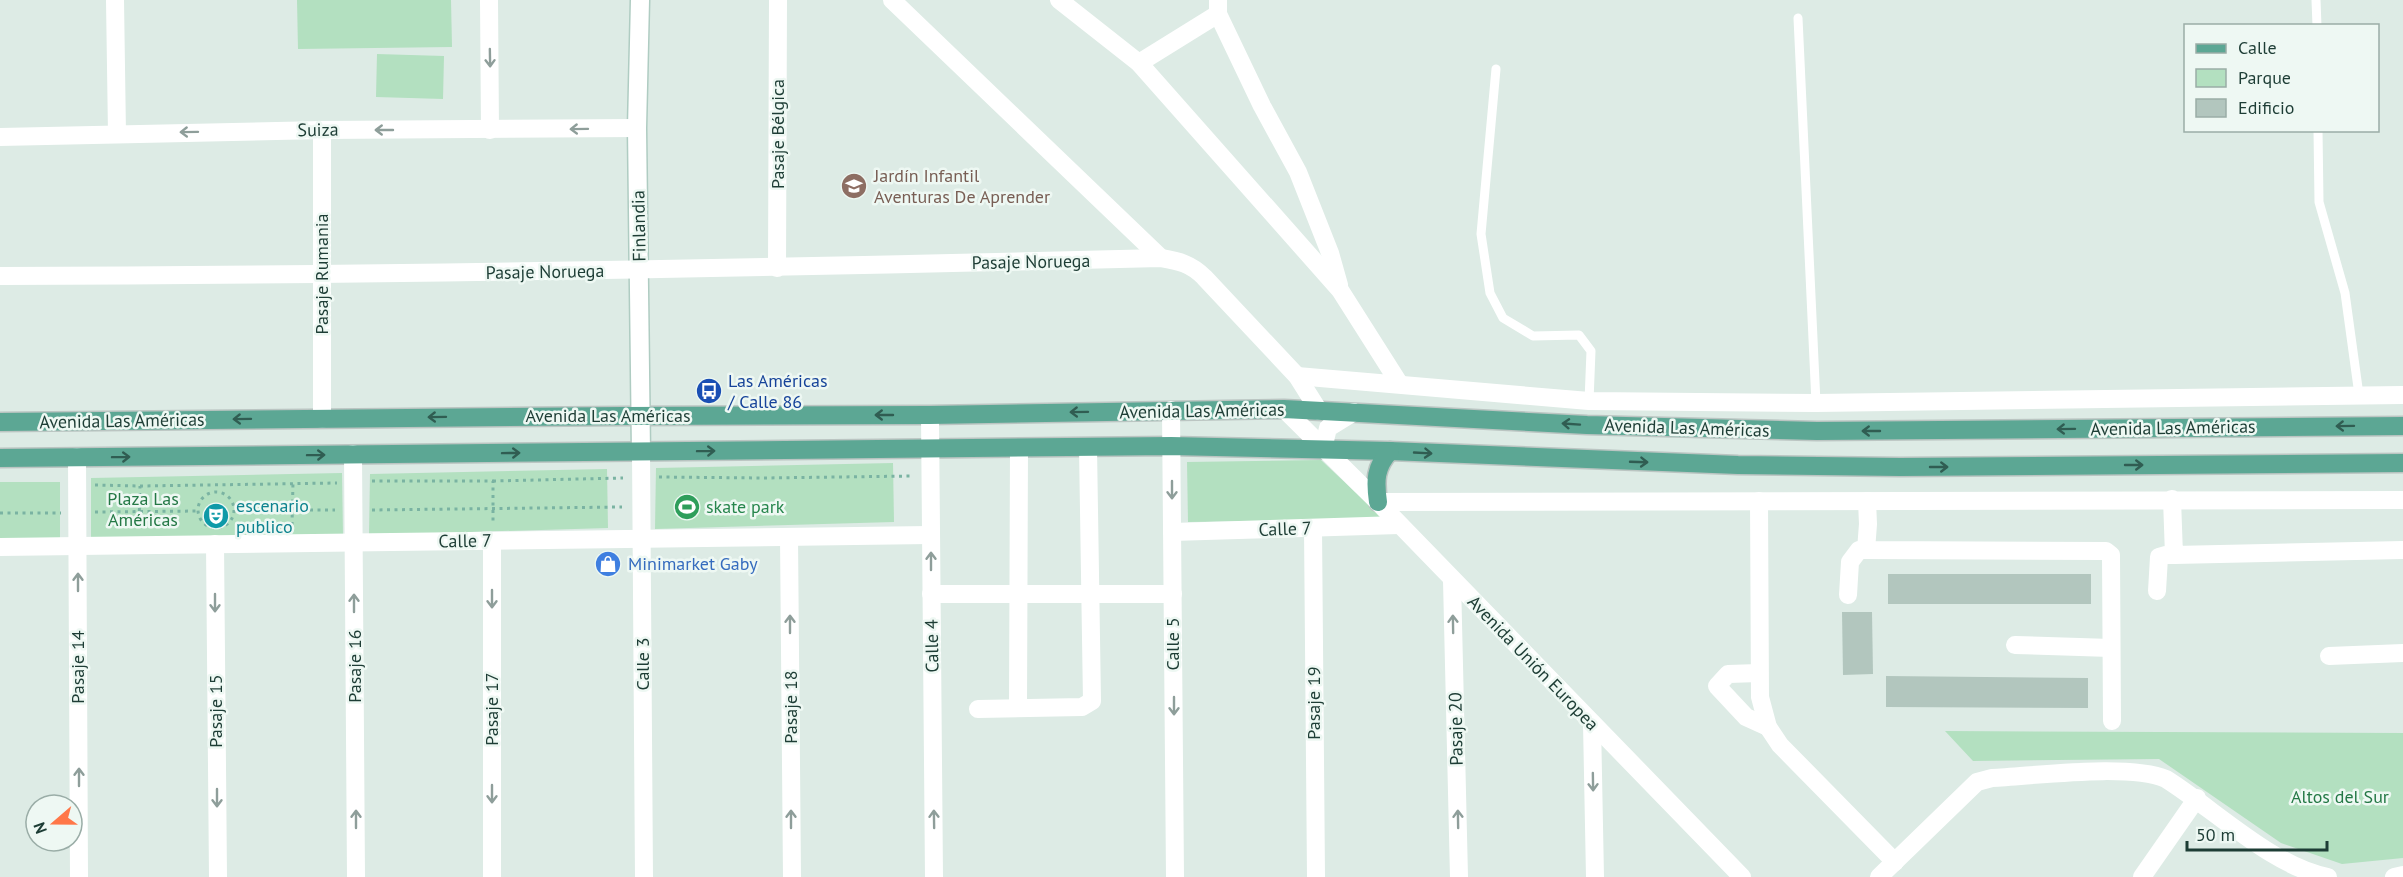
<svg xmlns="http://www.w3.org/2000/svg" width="2403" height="877" font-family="'PT Sans',sans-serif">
<rect width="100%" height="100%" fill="#ddebe5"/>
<g fill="#b3e0c0">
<polygon points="297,0 451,0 452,47 298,49"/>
<polygon points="377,54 444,56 443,99 376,97"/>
<polygon points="1321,460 1384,519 1188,522 1187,462"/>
<polygon points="893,463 894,522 655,529 656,468"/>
<polygon points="607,469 608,528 369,535 370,474"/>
<polygon points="342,473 343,536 91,543 91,478"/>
<rect x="0" y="482" width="60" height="59"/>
<polygon points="1945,731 2403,733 2403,858 2342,864 2281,843 2159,759 1973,761"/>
</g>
<g fill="#b2c6be">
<rect x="1888" y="574" width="203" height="30"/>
<polygon points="1842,612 1872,612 1873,674 1843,675"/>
<polygon points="1886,676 2088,678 2088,708 1886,707"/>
</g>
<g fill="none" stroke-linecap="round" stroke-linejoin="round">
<g stroke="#afccc2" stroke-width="21">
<polyline id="secondary" points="640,0 637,128 641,452"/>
</g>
<g stroke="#bbc5c2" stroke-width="21">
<g id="primary">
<polyline points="0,422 623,416 930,415 1284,409 1587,425 1817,431 2403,426"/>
<polyline points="0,458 1171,446 1390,451 1738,465 1900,467 2403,463"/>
<path d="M 1378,502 C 1375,481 1375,467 1390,451"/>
</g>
</g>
<g stroke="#7ab3a2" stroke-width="3" stroke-dasharray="3 4.5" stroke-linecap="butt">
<polyline points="659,477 764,478 913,476"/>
<polyline points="372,481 493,481 493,523"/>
<polyline points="493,481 623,478"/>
<polyline points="95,485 140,486 337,483"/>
<circle cx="216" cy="510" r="18"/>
<polyline points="235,510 335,510"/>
<polyline points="372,510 622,507"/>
<polyline points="95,512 198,511"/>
<polyline points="0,513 61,513"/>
<polyline points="292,525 293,482"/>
<polyline points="139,526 140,486"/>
</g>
<g stroke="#fff" stroke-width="9">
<polyline points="2316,0 2317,26"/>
<polyline points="1798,18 1816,403"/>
<polyline points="1496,69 1481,234 1490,293 1503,318 1533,336 1579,335 1591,351 1589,401"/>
<polyline points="2318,130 2319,202 2345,293 2359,395"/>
</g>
<g stroke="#fff" stroke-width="18">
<polyline points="115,0 117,134"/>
<polyline points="489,0 490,130"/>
<polyline points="892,0 1161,258"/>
<polyline points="1059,0 1139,63 1340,290 1399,383"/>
<polyline points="1218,0 1218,14 1262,106 1298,172 1330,253 1339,285"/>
<polyline points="1139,63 1218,14"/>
<polyline points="322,130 322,419"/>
<polyline points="0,137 322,130 637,128"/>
<polyline points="777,268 778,0"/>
<path d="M 0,276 C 387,275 774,268 1161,258 C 1179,261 1191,264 1204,277 L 1297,376 L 1319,411"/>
<polyline points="1297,376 1589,401 1816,403 2403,395"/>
<polyline points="1284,409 1378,502 1742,877"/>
<polyline points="1171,410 1175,877"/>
<polyline points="930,415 934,877"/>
<polyline points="1323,449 1328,428 1354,412"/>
<polyline points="641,452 644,877"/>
<polyline points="353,454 356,877"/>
<polyline points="77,457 79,877"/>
<polyline points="2172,499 2174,555 2403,550"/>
<polyline points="1759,501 1760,697 1768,727 1780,745 1895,862"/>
<polyline points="1867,501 1868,524 1866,550 2106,551 2111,555 2112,721"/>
<polyline points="1378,502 2403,500"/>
<polyline points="1313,528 1316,877"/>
<polyline points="1172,532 1399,525"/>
<polyline points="789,537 792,877"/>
<polyline points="215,544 218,877"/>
<polyline points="0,547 930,535"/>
<polyline points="1452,580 1459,877"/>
<polyline points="2157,591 2159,557 2166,555 2174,555"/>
<polyline points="931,594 1173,594"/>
<polyline points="1848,595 1850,562 1859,550 1866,550"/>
<polyline points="2015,645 2111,648"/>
<polyline points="2329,656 2403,653"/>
<polyline points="1759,673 1728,674 1717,686 1746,717 1768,727"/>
<polyline points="1018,708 1019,448"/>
<polyline points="978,709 1082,707 1092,701 1088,447"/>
<polyline points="1592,723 1595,877"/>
<polyline points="492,877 492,541"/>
<path d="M 1879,877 L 1977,782 L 1992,778 C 2035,776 2129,763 2166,779 C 2214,809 2273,867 2328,877"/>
<polyline points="2142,877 2197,798"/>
<polyline points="2394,877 2403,875"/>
</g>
<use href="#secondary" stroke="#fff" stroke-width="18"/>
<use href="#primary" stroke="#5ca794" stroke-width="18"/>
</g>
<defs><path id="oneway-shaft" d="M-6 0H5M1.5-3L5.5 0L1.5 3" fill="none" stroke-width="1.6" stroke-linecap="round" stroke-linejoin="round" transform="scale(1.5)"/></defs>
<g stroke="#8e9e9a">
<use href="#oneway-shaft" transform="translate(490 58) rotate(89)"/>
<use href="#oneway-shaft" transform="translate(579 129) rotate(179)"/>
<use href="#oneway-shaft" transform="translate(384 130) rotate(180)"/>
<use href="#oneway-shaft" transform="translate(189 132) rotate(179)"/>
<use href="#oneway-shaft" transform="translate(1172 490) rotate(90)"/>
<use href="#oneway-shaft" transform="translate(931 561) rotate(-90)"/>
<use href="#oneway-shaft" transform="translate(78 582) rotate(-90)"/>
<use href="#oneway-shaft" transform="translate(492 599) rotate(90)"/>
<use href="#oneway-shaft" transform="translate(215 603) rotate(90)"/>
<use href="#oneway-shaft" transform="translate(354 603) rotate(-90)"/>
<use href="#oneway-shaft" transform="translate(790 624) rotate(-90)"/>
<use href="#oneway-shaft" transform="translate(1453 624) rotate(-91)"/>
<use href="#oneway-shaft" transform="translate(1174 706) rotate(90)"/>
<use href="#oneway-shaft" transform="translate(79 777) rotate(-90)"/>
<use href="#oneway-shaft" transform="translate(1593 782) rotate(89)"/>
<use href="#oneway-shaft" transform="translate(492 794) rotate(90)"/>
<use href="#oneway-shaft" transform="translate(217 798) rotate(90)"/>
<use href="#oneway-shaft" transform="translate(356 819) rotate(-90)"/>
<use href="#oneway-shaft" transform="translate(791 819) rotate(-90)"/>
<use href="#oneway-shaft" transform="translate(934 819) rotate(-91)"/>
<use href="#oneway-shaft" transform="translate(1458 819) rotate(-91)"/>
</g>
<g stroke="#305d52">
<use href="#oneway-shaft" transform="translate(1079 412) rotate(179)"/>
<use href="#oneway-shaft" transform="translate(884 415) rotate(180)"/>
<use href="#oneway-shaft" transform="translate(437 417) rotate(179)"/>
<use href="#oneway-shaft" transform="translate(242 419) rotate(179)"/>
<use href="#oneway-shaft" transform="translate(1571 424) rotate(-176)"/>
<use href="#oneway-shaft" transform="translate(2345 426) rotate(179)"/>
<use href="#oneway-shaft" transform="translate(2066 429) rotate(179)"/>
<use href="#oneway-shaft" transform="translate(1871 431) rotate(180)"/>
<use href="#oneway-shaft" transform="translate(706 451) rotate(-1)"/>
<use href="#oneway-shaft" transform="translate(511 453) rotate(-1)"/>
<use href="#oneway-shaft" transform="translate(1423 453) rotate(3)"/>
<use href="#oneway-shaft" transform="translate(316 455) rotate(-1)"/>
<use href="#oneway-shaft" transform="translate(121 457) rotate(-1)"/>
<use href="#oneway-shaft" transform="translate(1639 462) rotate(2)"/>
<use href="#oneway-shaft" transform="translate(2134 465)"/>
<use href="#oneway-shaft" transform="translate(1939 467)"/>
</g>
<defs>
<g id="school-disc" transform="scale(1.35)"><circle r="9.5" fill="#8d6e63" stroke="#eef8f3"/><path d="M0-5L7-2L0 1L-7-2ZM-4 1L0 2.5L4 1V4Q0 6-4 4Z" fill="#fff"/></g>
<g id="bus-disc" transform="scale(1.35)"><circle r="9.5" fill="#1a4fb4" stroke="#eef8f3"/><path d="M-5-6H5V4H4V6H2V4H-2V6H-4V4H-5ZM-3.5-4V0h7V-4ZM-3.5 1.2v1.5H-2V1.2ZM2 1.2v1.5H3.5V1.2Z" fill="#fff"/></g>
<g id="stadium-disc" transform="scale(1.35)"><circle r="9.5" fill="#2e9e5b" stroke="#eef8f3"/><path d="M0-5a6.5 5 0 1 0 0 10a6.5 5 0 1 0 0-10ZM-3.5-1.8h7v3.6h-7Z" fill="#fff"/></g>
<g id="theatre-disc" transform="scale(1.35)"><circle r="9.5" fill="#0f9aa8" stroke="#eef8f3"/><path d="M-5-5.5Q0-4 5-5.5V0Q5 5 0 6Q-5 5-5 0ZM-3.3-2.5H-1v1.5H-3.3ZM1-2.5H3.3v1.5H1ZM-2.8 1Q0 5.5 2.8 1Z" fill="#fff"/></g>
<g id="shop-disc" transform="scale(1.35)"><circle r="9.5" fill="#3f7fe0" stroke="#eef8f3"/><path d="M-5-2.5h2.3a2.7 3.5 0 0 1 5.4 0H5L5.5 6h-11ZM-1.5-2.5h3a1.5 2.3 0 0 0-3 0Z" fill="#fff"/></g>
</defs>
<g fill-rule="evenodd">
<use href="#school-disc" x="854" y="186"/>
<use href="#bus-disc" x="709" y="391"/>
<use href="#stadium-disc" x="687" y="507"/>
<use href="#theatre-disc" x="216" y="516"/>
<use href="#shop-disc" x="608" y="564"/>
</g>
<g text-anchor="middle" stroke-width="5" stroke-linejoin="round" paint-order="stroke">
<g font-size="18" fill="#1d3d35" stroke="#eef8f3">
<text transform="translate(318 130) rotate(-1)" y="6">Suiza</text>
<text transform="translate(778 134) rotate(-90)" y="6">Pasaje Bélgica</text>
<text transform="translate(639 226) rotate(-91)" y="6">Finlandia</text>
<text transform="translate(1031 262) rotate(-1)" y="6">Pasaje Noruega</text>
<text transform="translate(545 272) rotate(-1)" y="6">Pasaje Noruega</text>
<text transform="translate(322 274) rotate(-90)" y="6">Pasaje Rumania</text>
<text transform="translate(1202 411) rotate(-1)" y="6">Avenida Las Américas</text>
<text x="608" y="422">Avenida Las Américas</text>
<text transform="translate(122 421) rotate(-1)" y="6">Avenida Las Américas</text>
<text transform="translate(1687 428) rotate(2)" y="6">Avenida Las Américas</text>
<text transform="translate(2173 428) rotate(-1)" y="6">Avenida Las Américas</text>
<text transform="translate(1285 529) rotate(-2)" y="6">Calle 7</text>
<text transform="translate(465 541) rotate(-1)" y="6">Calle 7</text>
<text transform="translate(1173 644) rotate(-90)" y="6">Calle 5</text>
<text transform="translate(932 646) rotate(-91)" y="6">Calle 4</text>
<text transform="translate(1533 663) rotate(46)" y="6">Avenida Unión Europea</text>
<text transform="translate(643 664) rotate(-90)" y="6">Calle 3</text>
<text transform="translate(355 666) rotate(-90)" y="6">Pasaje 16</text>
<text transform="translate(78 667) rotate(-90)" y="6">Pasaje 14</text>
<text transform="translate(1314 703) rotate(-90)" y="6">Pasaje 19</text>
<text transform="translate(791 707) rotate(-90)" y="6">Pasaje 18</text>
<text transform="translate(492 709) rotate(-90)" y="6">Pasaje 17</text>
<text transform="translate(216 711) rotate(-90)" y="6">Pasaje 15</text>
<text transform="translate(1456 729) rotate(-91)" y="6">Pasaje 20</text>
</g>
<g font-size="18" fill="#785e54" stroke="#eef8f3" text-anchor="start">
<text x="874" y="182">Jardín Infantil<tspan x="874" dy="21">Aventuras De Aprender</tspan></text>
</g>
<g font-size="18" fill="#164399" stroke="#eef8f3" text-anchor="start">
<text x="728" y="387">Las Américas<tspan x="728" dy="21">/ Calle 86</tspan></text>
</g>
<g font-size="18" fill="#237845" stroke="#eef8f3">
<text x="143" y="505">Plaza Las<tspan x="143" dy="21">Américas</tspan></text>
<text x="2340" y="803">Altos del Sur</text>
</g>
<g font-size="18" fill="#0d838f" stroke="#eef8f3" text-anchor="start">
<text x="236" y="512">escenario<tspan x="236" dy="21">publico</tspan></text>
</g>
<g font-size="18" fill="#27864d" stroke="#eef8f3" text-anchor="start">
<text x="706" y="513">skate park</text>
</g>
<g font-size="18" fill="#366cbe" stroke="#eef8f3" text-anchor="start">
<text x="628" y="570">Minimarket Gaby</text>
</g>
</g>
<rect x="2184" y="24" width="195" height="108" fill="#eef8f3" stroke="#9aada7" stroke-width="1.5"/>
<rect x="2196" y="44" width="30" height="9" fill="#5ca794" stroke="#9aada7" stroke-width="1.5"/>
<text x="2238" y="54" font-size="18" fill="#1d3d35">Calle</text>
<rect x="2196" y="69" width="30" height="18" fill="#b3e0c0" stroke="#9aada7" stroke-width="1.5"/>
<text x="2238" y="84" font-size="18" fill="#1d3d35">Parque</text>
<rect x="2196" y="99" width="30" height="18" fill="#b2c6be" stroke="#9aada7" stroke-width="1.5"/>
<text x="2238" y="114" font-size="18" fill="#1d3d35">Edificio</text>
<g transform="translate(54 823) rotate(250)"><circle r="28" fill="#eef8f3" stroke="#9aada7" stroke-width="1.5"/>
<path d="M0-4.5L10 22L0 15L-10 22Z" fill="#ff7748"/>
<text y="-9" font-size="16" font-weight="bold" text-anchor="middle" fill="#1d3d35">N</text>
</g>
<path d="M2187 841v9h140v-9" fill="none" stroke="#1d3d35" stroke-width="3"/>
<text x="2196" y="841" font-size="18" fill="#1d3d35" stroke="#eef8f3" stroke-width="4.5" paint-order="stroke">50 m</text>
</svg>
